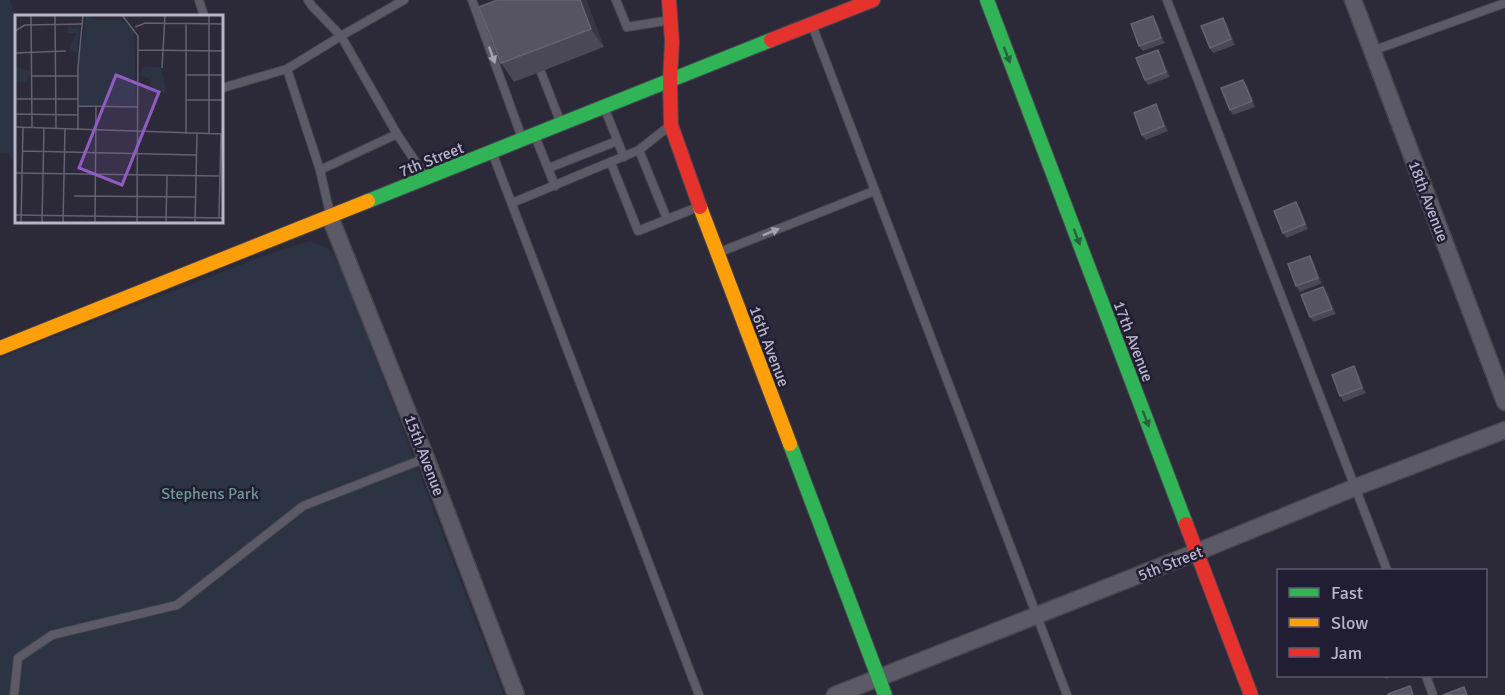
<svg xmlns="http://www.w3.org/2000/svg" width="1505" height="695" font-family="Signika,sans-serif">
<rect width="100%" height="100%" fill="#2c2a38"/>
<g fill="#2c3444">
<polygon points="0,0 10,0 16,22 16,164 7,153 0,153"/>
<polygon points="310,241 329,249 341,267 504,695 0,695 0,358 269,254"/>
</g>
<g fill="none" stroke-linecap="round" stroke-linejoin="round">
<g stroke="#47454f" stroke-width="10">
<g id="lane">
<polyline points="199,0 204,16"/>
<polyline points="472,0 522,138"/>
<polyline points="616,0 627,27 670,20"/>
<polyline points="1167,0 1387,570"/>
<polyline points="812,25 1067,695"/>
<polyline points="1372,51 1505,3"/>
<polyline points="287,69 320,170 330,214"/>
<polyline points="541,72 560,121"/>
<polyline points="222,88 287,69 341,36 312,6 308,0"/>
<polyline points="604,107 624,157"/>
<polyline points="397,134 341,36 404,0"/>
<polyline points="535,136 555,186"/>
<polyline points="639,150 667,219"/>
<polyline points="492,152 699,695"/>
<polyline points="611,163 638,231 698,207"/>
<polyline points="549,168 617,141"/>
<polyline points="320,170 397,134 425,176"/>
<polyline points="512,203 639,150 668,127"/>
<polyline points="720,252 874,191"/>
<polyline points="1426,676 1433,695"/>
<polyline points="14,695 18,658 52,635 177,605 303,506 426,458"/>
</g>
</g>
<g stroke="#47454f" stroke-width="19">
<g id="street">
<polyline points="1353,0 1505,402"/>
<polyline points="330,217 426,458 516,695"/>
<polyline points="835,695 1197,552 1356,487 1505,430"/>
</g>
</g>
<g stroke="#474552" stroke-width="16">
<g id="fast">
<polyline points="987,0 1186,524"/>
<polyline points="368,201 771,40"/>
<polyline points="790,444 885,695"/>
</g>
</g>
<g stroke="#474552" stroke-width="16">
<g id="slow">
<polyline points="700,207 790,444"/>
<polyline points="0,348 368,201"/>
</g>
</g>
<g stroke="#474552" stroke-width="16">
<g id="jam">
<polyline points="669,0 672,42 670,80 671,125 700,207"/>
<polyline points="771,40 873,0"/>
<polyline points="1186,524 1251,695"/>
</g>
</g>
<use href="#lane" stroke="#5c5a66" stroke-width="8"/>
<use href="#street" stroke="#5c5a66" stroke-width="16"/>
<use href="#fast" stroke="#30b455" stroke-width="14"/>
<use href="#slow" stroke="#ff9f0a" stroke-width="14"/>
<use href="#jam" stroke="#e5322d" stroke-width="14"/>
</g>
<g fill="#4a4856">
<polygon points="497,0 586,0 604,47 514,82 501,63"/>
<polygon points="1156,21 1165,43 1143,51 1139,46"/>
<polygon points="1227,23 1235,45 1213,53 1210,48"/>
<polygon points="1158,50 1161,55 1170,77 1148,85 1145,80"/>
<polygon points="1247,85 1255,107 1233,115 1230,110"/>
<polygon points="1159,110 1168,131 1146,140 1142,135"/>
<polygon points="1296,202 1300,208 1308,229 1287,238 1283,233"/>
<polygon points="1313,261 1322,283 1300,292 1296,286"/>
<polygon points="1327,292 1336,314 1313,322 1310,317"/>
<polygon points="1357,371 1366,393 1344,402 1340,396"/>
<polygon points="1383,675 1395,675 1386,679"/>
</g>
<g fill="#393745">
<polygon points="580,0 586,0 604,47 591,29"/>
<polygon points="1153,16 1156,21 1165,43 1161,38"/>
<polygon points="1223,18 1227,23 1235,45 1231,39"/>
<polygon points="1158,50 1161,55 1170,77 1166,72"/>
<polygon points="1243,80 1247,85 1255,107 1252,101"/>
<polygon points="1156,104 1159,110 1168,131 1164,126"/>
<polygon points="1296,202 1300,208 1308,229 1305,224"/>
<polygon points="1310,256 1313,261 1322,283 1318,278"/>
<polygon points="1323,287 1327,292 1336,314 1332,309"/>
<polygon points="1354,366 1357,371 1366,393 1362,388"/>
</g>
<g fill="#565462" stroke="#656372" stroke-width="1.5">
<polygon points="497,0 580,0 591,29 501,63 479,7"/>
<polygon points="1153,16 1161,38 1139,46 1131,24"/>
<polygon points="1223,18 1231,39 1210,48 1201,26"/>
<polygon points="1158,50 1166,72 1145,80 1136,58"/>
<polygon points="1243,80 1252,101 1230,110 1221,88"/>
<polygon points="1156,104 1164,126 1142,135 1134,113"/>
<polygon points="1296,202 1305,224 1283,233 1274,211"/>
<polygon points="1310,256 1318,278 1296,286 1288,264"/>
<polygon points="1323,287 1332,309 1310,317 1301,295"/>
<polygon points="1354,366 1362,388 1340,396 1332,375"/>
<polygon points="1410,686 1413,695 1388,695 1388,694"/>
<polygon points="1464,687 1467,695 1443,695"/>
</g>
<defs><path id="oneway-solid" d="M-6-.8H1V-3.2L6.5 0L1 3.2V.8H-6Z" transform="scale(1.5)"/></defs>
<g fill="#a6a2b5">
<use href="#oneway-solid" transform="translate(492 55) rotate(70)"/>
<use href="#oneway-solid" transform="translate(771 232) rotate(-22)"/>
</g>
<g fill="#286142">
<use href="#oneway-solid" transform="translate(1007 55) rotate(69)"/>
<use href="#oneway-solid" transform="translate(1077 237) rotate(69)"/>
<use href="#oneway-solid" transform="translate(1146 419) rotate(69)"/>
</g>
<g text-anchor="middle" stroke-width="5" stroke-linejoin="round" paint-order="stroke">
<g font-size="16" fill="#b8b4c9" stroke="#211d33">
<text transform="translate(431 159) rotate(-22)" y="6">7th Street</text>
<text transform="translate(1429 201) rotate(69)" y="6">18th Avenue</text>
<text transform="translate(1134 341) rotate(69)" y="6">17th Avenue</text>
<text transform="translate(770 346) rotate(69)" y="6">16th Avenue</text>
<text transform="translate(425 455) rotate(69)" y="6">15th Avenue</text>
<text transform="translate(1170 563) rotate(-22)" y="6">5th Street</text>
</g>
<g font-size="16" fill="#6c9a91" stroke="#211d33">
<text x="210" y="499">Stephens Park</text>
</g>
</g>
<g transform="translate(15 15)">
<rect width="208" height="208" fill="#2c2a38"/>
<path d="M 71,0 L 83,5 L 106,5 L 119,15 L 121,91 L 64,90 L 63,53 ZM 65,11 L 63,30 L 61,50 L 61,38 L 54,35 L 61,18 L 52,18 L 53,12 ZM 0,51 L 15,56 L 12,68 L 0,67 ZM 128,51 L 146,53 L 152,78 L 130,76 L 136,71 L 134,63 L 125,61 Z" fill="#2c3444"/>
<path fill="none" stroke="#646172" stroke-width="1.5" d="M 16,0 L 17,112M 40,0 L 41,113M 107,0 L 123,21 L 122,208M 171,9 L 171,119M 120,12 L 130,8 L 209,9M 0,16 L 10,10 L 68,9M 123,35 L 209,36M 0,38 L 51,36M 147,53 L 150,0M 171,60 L 209,60M 17,61 L 63,61M 0,84 L 63,84M 171,85 L 209,85M 63,91 L 123,92M 0,99 L 63,100M 0,112 L 209,119M 63,114 L 63,52 L 68,0M 194,118 L 194,0M 8,136 L 181,140M 0,158 L 205,161M 59,181 L 181,182M 0,200 L 209,203M 204,203 L 206,119M 6,208 L 8,113M 27,208 L 29,113M 48,208 L 50,114M 80,208 L 81,91M 151,208 L 152,161M 180,208 L 182,119"/>
<path fill="#905cc2" fill-opacity="0.15" stroke="#905cc2" stroke-width="3" d="M 101,60 L 144,77 L 107,170 L 64,153 Z"/>
<rect width="208" height="208" fill="none" stroke="#b8b4c9" stroke-width="3"/>
</g>
<rect x="1277" y="569" width="210" height="108" fill="#211d33" stroke="#5d596f" stroke-width="1.5"/>
<rect x="1289" y="588" width="30" height="9" fill="#30b455" stroke="#5d596f" stroke-width="1.5"/>
<text x="1331" y="599" font-size="18" fill="#b8b4c9">Fast</text>
<rect x="1289" y="618" width="30" height="9" fill="#ff9f0a" stroke="#5d596f" stroke-width="1.5"/>
<text x="1331" y="629" font-size="18" fill="#b8b4c9">Slow</text>
<rect x="1289" y="648" width="30" height="9" fill="#e5322d" stroke="#5d596f" stroke-width="1.5"/>
<text x="1331" y="659" font-size="18" fill="#b8b4c9">Jam</text>
</svg>
